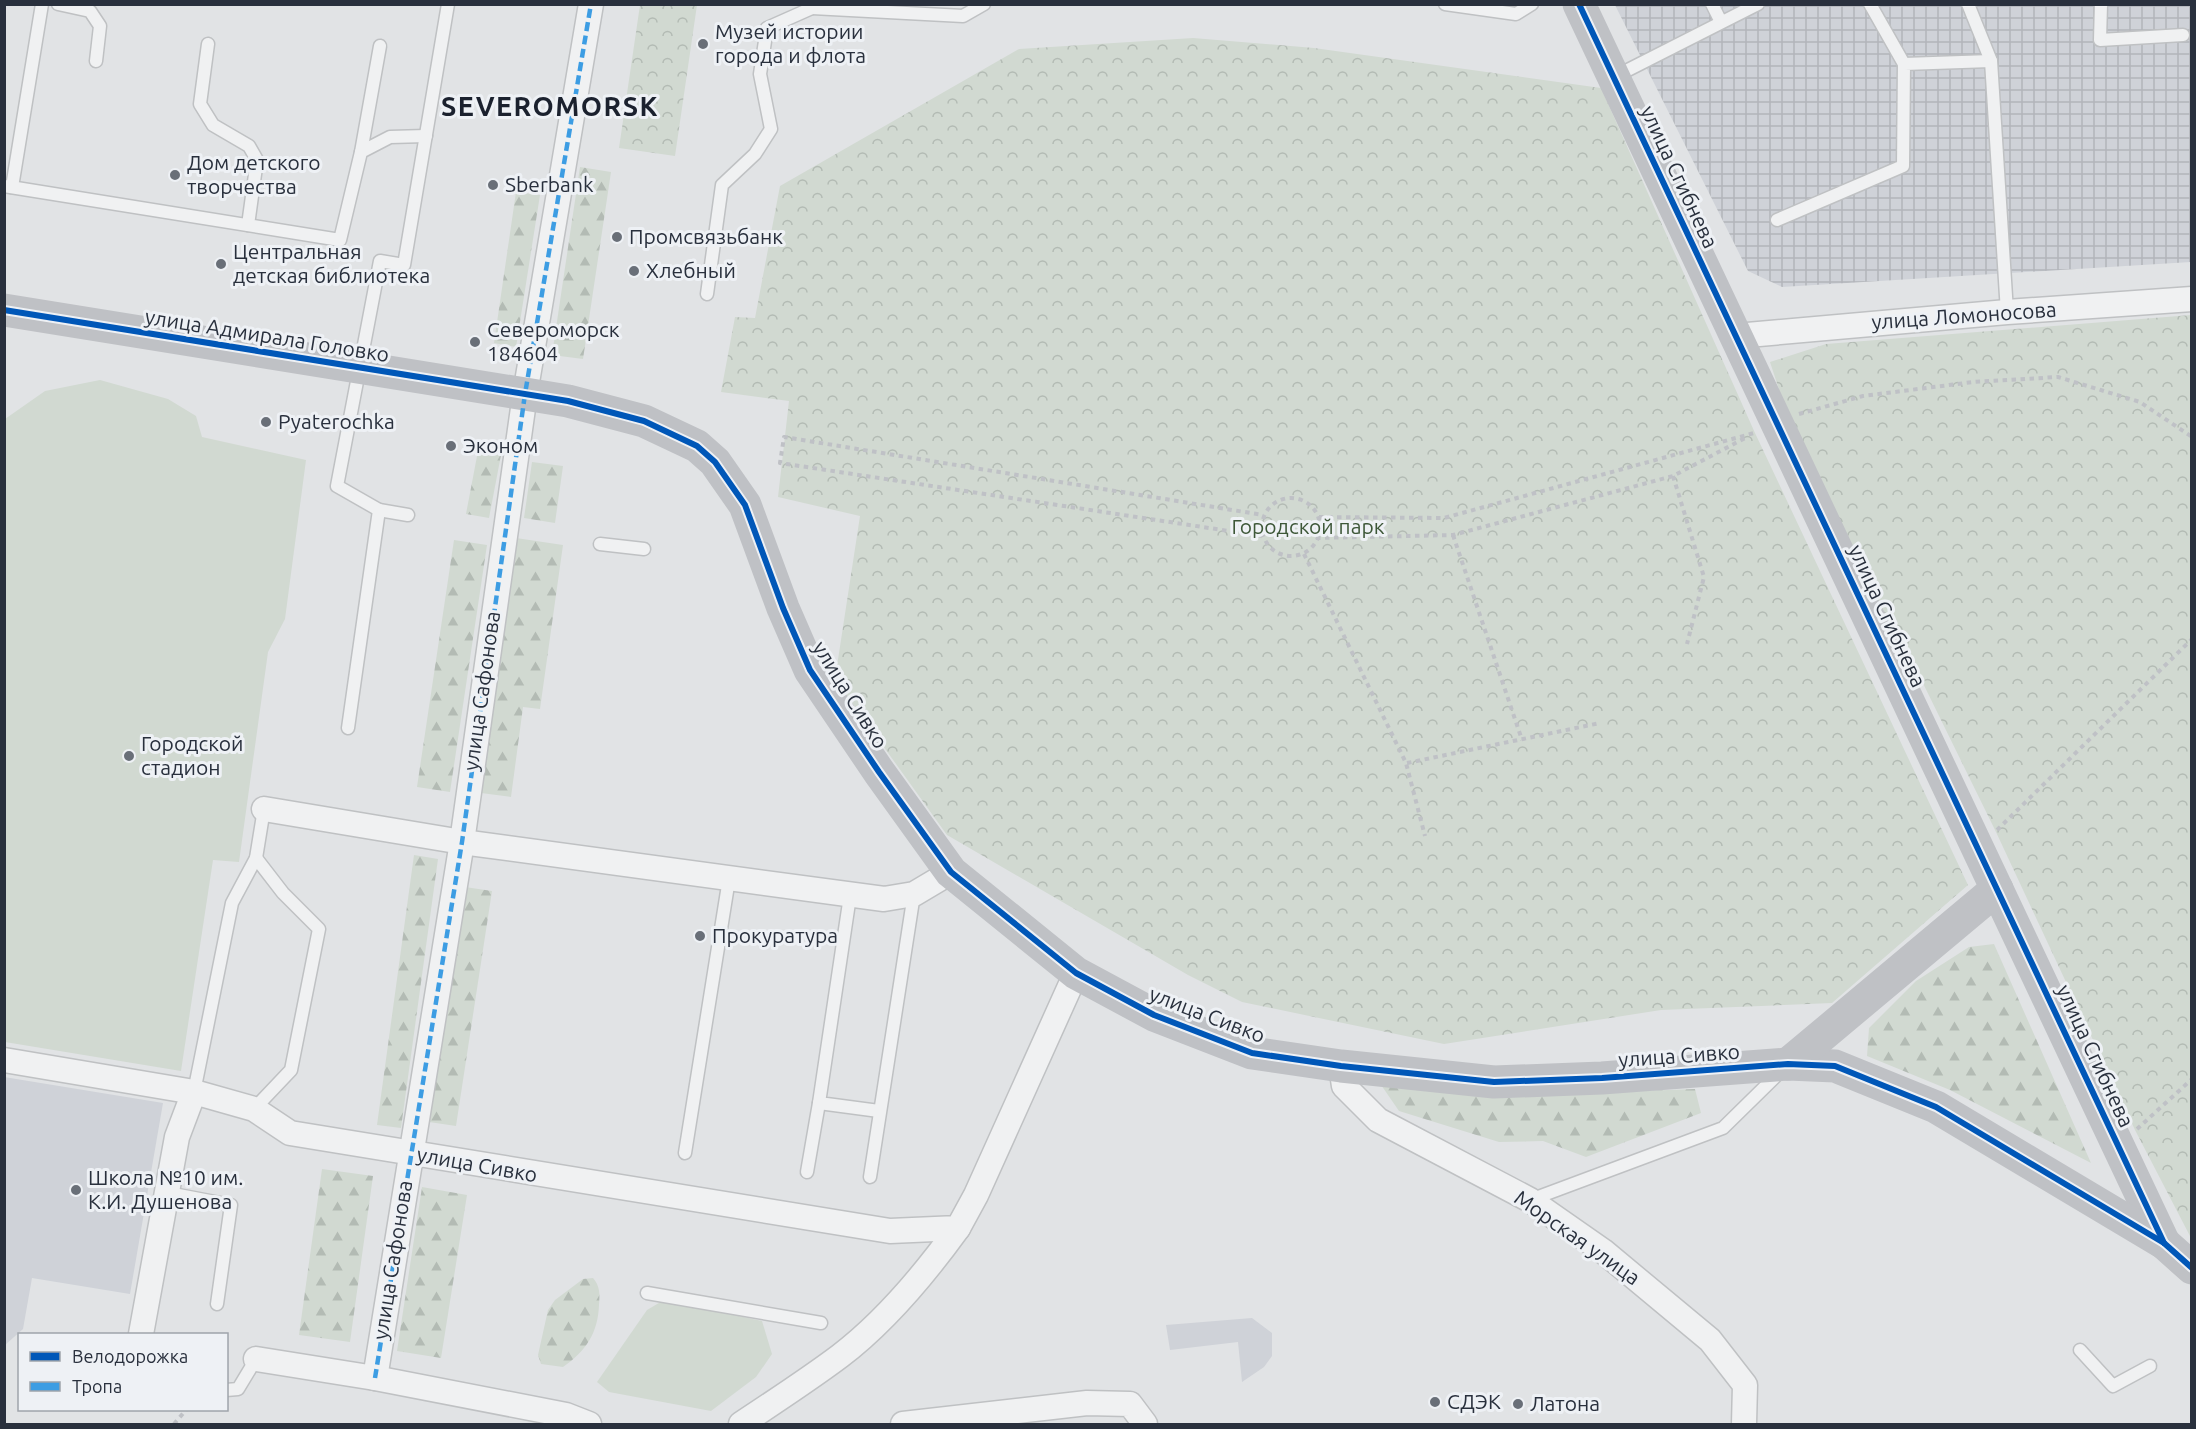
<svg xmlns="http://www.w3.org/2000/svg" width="2196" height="1429" font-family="Ubuntu,sans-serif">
<defs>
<pattern id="industrial-grid" width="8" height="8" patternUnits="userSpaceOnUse" patternTransform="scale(1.5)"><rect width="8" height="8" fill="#cfd2d8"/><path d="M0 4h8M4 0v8" fill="none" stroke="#b2b5ba"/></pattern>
<pattern id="forest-firs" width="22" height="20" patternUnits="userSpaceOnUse" patternTransform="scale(1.5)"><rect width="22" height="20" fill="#d1d9d1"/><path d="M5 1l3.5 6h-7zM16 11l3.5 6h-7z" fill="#b3bbb4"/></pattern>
<pattern id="park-crowns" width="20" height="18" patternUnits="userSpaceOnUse" patternTransform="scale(1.5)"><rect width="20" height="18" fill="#d1d9d1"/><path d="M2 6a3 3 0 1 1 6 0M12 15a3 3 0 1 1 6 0" fill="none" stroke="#b3bbb4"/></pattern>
</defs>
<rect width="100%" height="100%" fill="#e1e3e5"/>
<g fill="#cfd2d8">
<polygon points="4,1077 163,1103 130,1294 32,1278 23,1329 5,1345"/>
<polygon points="1252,1318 1272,1333 1272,1356 1264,1367 1242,1382 1238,1342 1170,1350 1166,1325"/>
</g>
<polygon fill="url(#industrial-grid)" points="1615,5 2191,5 2191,262 1782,287 1748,271"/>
<g fill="#d1d9d1">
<polygon points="100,380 168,399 196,416 202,437 306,460 285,619 268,652 239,862 213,860 181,1071 5,1042 5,419 45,391"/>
<polygon points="664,1300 762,1321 772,1354 756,1377 711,1411 609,1392 597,1382 647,1310"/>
</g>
<g fill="url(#forest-firs)">
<polygon points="580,167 611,172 583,359 552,355"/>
<polygon points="516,192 540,195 516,347 494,343"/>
<polygon points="478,451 501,455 489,518 466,514"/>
<polygon points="532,462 563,466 555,523 524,518"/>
<polygon points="516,538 563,545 540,709 523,707 511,797 481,793"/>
<polygon points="454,540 487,545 450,792 417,787"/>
<polygon points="414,855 438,859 401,1128 377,1125"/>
<polygon points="465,887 492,891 456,1126 429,1122"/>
<polygon points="1994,944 2091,1163 1950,1090 1867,1056 1869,1028 1916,981 1969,947"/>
<polygon points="1377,1079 1613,1092 1695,1089 1701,1113 1586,1157 1543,1141 1499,1142 1399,1111"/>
<polygon points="322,1169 373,1176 350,1342 299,1335"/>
<polygon points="422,1187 467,1195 441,1358 397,1351"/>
<path d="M 593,1278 C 600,1286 600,1294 599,1305 C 598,1333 586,1351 563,1367 L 541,1364 L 538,1355 L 548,1310 L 555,1300 L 583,1279 Z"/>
</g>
<g fill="url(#park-crowns)">
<polygon points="640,5 697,5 675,156 619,148"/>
<polygon points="1193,38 1314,48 1601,88 1755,433 1968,885 1832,1003 1661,1010 1444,1044 1242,1002 1188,975 947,835 835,679 860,516 778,497 789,401 721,392 735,317 755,318 780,186 1019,49"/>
<polygon points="2191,315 2191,1238 2135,1130 1996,832 1915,667 1884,621 1788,417 1770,362 1826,344"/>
</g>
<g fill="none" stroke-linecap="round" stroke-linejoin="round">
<g stroke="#bfc1c3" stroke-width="15">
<g id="lane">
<polyline points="58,4 90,11 100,26 96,61"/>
<polyline points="1445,4 1516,14 1532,4"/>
<polyline points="1712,4 1721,22"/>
<polyline points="1870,4 1904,64"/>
<polyline points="1968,4 1991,61 2007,312"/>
<polyline points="2101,4 2100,40 2183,35"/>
<polyline points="812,8 963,16 984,4"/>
<polyline points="208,44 200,104 213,125 249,146 257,160 248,225"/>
<polyline points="1614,77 1758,4"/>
<polyline points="361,152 380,46"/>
<polyline points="4,186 340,240 361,152 390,137 426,136"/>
<polyline points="12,187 42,4"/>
<polyline points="1777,220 1903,166 1904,64 1991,61"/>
<polyline points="707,294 722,185 755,154 771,129 760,74 767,28 812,8 812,4"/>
<polyline points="379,510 408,515"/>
<polyline points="600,544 644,549"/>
<polyline points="348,728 379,510 337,486 380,261 404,265 448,4"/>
<polyline points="850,896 819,1103 879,1111"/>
<polyline points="194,1092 232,903 256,858 264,809"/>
<polyline points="254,1109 291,1070 319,929 283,893 256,858"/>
<polyline points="685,1153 729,879"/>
<polyline points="807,1172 819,1103"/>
<polyline points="870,1177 914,894"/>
<polyline points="168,1193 231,1205 217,1304"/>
<polyline points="1530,1200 1723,1128 1781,1071"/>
<polyline points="647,1293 821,1323"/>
<polyline points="2080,1350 2113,1386 2150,1366"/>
<polyline points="226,1390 238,1389 256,1359"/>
</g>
</g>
<g stroke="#bfc1c3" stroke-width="27">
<g id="street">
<polyline points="1736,336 2007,312 2192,299"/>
<polyline points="264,809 462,842 884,899 914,894 951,872"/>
<polyline points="4,1060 194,1092 254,1109 290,1133 890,1231 958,1228 976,1195 1076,973"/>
<polyline points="1341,1066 1344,1086 1378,1120 1530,1200 1603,1251 1710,1340 1745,1385 1744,1424"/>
<polyline points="141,1334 177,1137 194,1092"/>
<polyline points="256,1359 375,1378 566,1415 589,1424"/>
<polyline points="375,1378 462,842 525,394 591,4"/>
<path d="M 741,1424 C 774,1402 808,1380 840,1356 C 886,1321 924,1275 958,1228"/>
<polyline points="903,1424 1087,1403 1130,1404 1145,1424"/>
</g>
</g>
<g stroke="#bfc1c6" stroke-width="4" stroke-dasharray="4.5 4.5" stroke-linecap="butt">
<polyline points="1799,414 1863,396 1973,382 2058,377 2140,402 2192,437"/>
<polyline points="1673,476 1704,577 1687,644"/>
<circle cx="1291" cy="527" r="29"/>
<polyline points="1319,517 1444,518 1754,433"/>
<polyline points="1453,535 1522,740"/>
<polyline points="1262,536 780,463 784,437 1263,515"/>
<polyline points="1316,538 1453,535 1673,476 1747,437"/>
<polyline points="1304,554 1406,763 1425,836"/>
<polyline points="1407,763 1600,723"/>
<polyline points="1997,830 2192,639"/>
<polyline points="2137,1129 2192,1079"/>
<polyline points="174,1424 186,1410"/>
</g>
<use href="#lane" stroke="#f0f1f2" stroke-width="12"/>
<use href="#street" stroke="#f0f1f2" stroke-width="24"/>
<g stroke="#bfc1c5" stroke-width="33">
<polyline points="1579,4 2164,1243"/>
<polyline points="4,310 568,401 644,421 697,446 715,462 745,505 783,608 810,670 879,772 951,872 1076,973 1154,1015 1252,1053 1341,1066 1494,1082 1602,1078 1788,1064 1835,1066 1936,1107 2164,1243 2192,1268"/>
<polyline points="1788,1064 1997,889"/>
</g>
<polyline stroke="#3d9de3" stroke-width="4.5" stroke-dasharray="9 4.5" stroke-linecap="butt" points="375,1378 462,842 525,394 591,4"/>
<g stroke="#eef1f5" stroke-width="10">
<g id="cycleway">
<polyline points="1579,4 2164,1243"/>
<polyline points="4,310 568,401 644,421 697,446 715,462 745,505 783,608 810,670 879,772 951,872 1076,973 1154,1015 1252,1053 1341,1066 1494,1082 1602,1078 1788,1064 1835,1066 1936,1107 2164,1243 2192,1268"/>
</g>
</g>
<use href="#cycleway" stroke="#0057b8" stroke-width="6"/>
</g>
<g fill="#696f78" stroke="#eef1f5" stroke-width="2">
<circle cx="703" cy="44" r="6"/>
<circle cx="175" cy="175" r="6"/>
<circle cx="493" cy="185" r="6"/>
<circle cx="617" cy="237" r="6"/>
<circle cx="221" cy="264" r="6"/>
<circle cx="634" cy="271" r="6"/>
<circle cx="475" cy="342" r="6"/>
<circle cx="266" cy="422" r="6"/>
<circle cx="451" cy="446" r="6"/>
<circle cx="129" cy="756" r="6"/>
<circle cx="700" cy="936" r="6"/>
<circle cx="76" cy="1190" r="6"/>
<circle cx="1435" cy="1402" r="6"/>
<circle cx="1518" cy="1404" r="6"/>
</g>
<g text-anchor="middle" stroke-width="6" stroke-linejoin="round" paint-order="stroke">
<g font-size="21" fill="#29303d" stroke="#eef1f5" text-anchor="start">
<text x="715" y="39">Музей истории<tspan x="715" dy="24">города и флота</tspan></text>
<text x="187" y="170">Дом детского<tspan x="187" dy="24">творчества</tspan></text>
<text x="505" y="192">Sberbank</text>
<text x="629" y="244">Промсвязьбанк</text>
<text x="233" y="259">Центральная<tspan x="233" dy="24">детская библиотека</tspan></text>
<text x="646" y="278">Хлебный</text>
<text x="487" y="337">Североморск<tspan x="487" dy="24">184604</tspan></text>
<text x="278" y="429">Pyaterochka</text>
<text x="463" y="453">Эконом</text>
<text x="141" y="751">Городской<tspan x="141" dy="24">стадион</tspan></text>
<text x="712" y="943">Прокуратура</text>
<text x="88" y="1185">Школа №10 им.<tspan x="88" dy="24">К.И. Душенова</tspan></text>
<text x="1447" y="1409">СДЭК</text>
<text x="1530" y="1411">Латона</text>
</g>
<g font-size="21" fill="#29303d" stroke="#eef1f5">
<text transform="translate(1679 177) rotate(65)" y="7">улица Сгибнева</text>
<text transform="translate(1964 316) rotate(-4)" y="7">улица Ломоносова</text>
<text transform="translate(267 336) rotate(9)" y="7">улица Адмирала Головко</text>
<text transform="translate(1887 616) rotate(65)" y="7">улица Сгибнева</text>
<text transform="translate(482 691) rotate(-82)" y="7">улица Сафонова</text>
<text transform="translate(850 695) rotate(58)" y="7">улица Сивко</text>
<text transform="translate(1207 1015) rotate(21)" y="7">улица Сивко</text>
<text transform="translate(1679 1056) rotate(-4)" y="7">улица Сивко</text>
<text transform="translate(2095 1056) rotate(65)" y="7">улица Сгибнева</text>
<text transform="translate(477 1165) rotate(10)" y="7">улица Сивко</text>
<text transform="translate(1577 1238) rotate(35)" y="7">Морская улица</text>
<text transform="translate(393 1260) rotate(-81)" y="7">улица Сафонова</text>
</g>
<g font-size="21" fill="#3d5738" stroke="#eef1f5">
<text x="1308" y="534">Городской парк</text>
</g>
<g font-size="27" font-weight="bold" letter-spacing="1.5" fill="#1b212e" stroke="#eef1f5">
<text x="550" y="116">SEVEROMORSK</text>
</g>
</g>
<rect width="2196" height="1429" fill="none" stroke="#29303d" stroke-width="12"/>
<rect x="18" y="1333" width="210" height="78" fill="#eef1f5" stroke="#9fa4ab" stroke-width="1.5"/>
<rect x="30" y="1352" width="30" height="9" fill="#0057b8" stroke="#9fa4ab" stroke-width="1.5"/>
<text x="72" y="1363" font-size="18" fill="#29303d">Велодорожка</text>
<rect x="30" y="1382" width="30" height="9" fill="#3d9de3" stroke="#9fa4ab" stroke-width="1.5"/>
<text x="72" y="1393" font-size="18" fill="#29303d">Тропа</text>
</svg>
